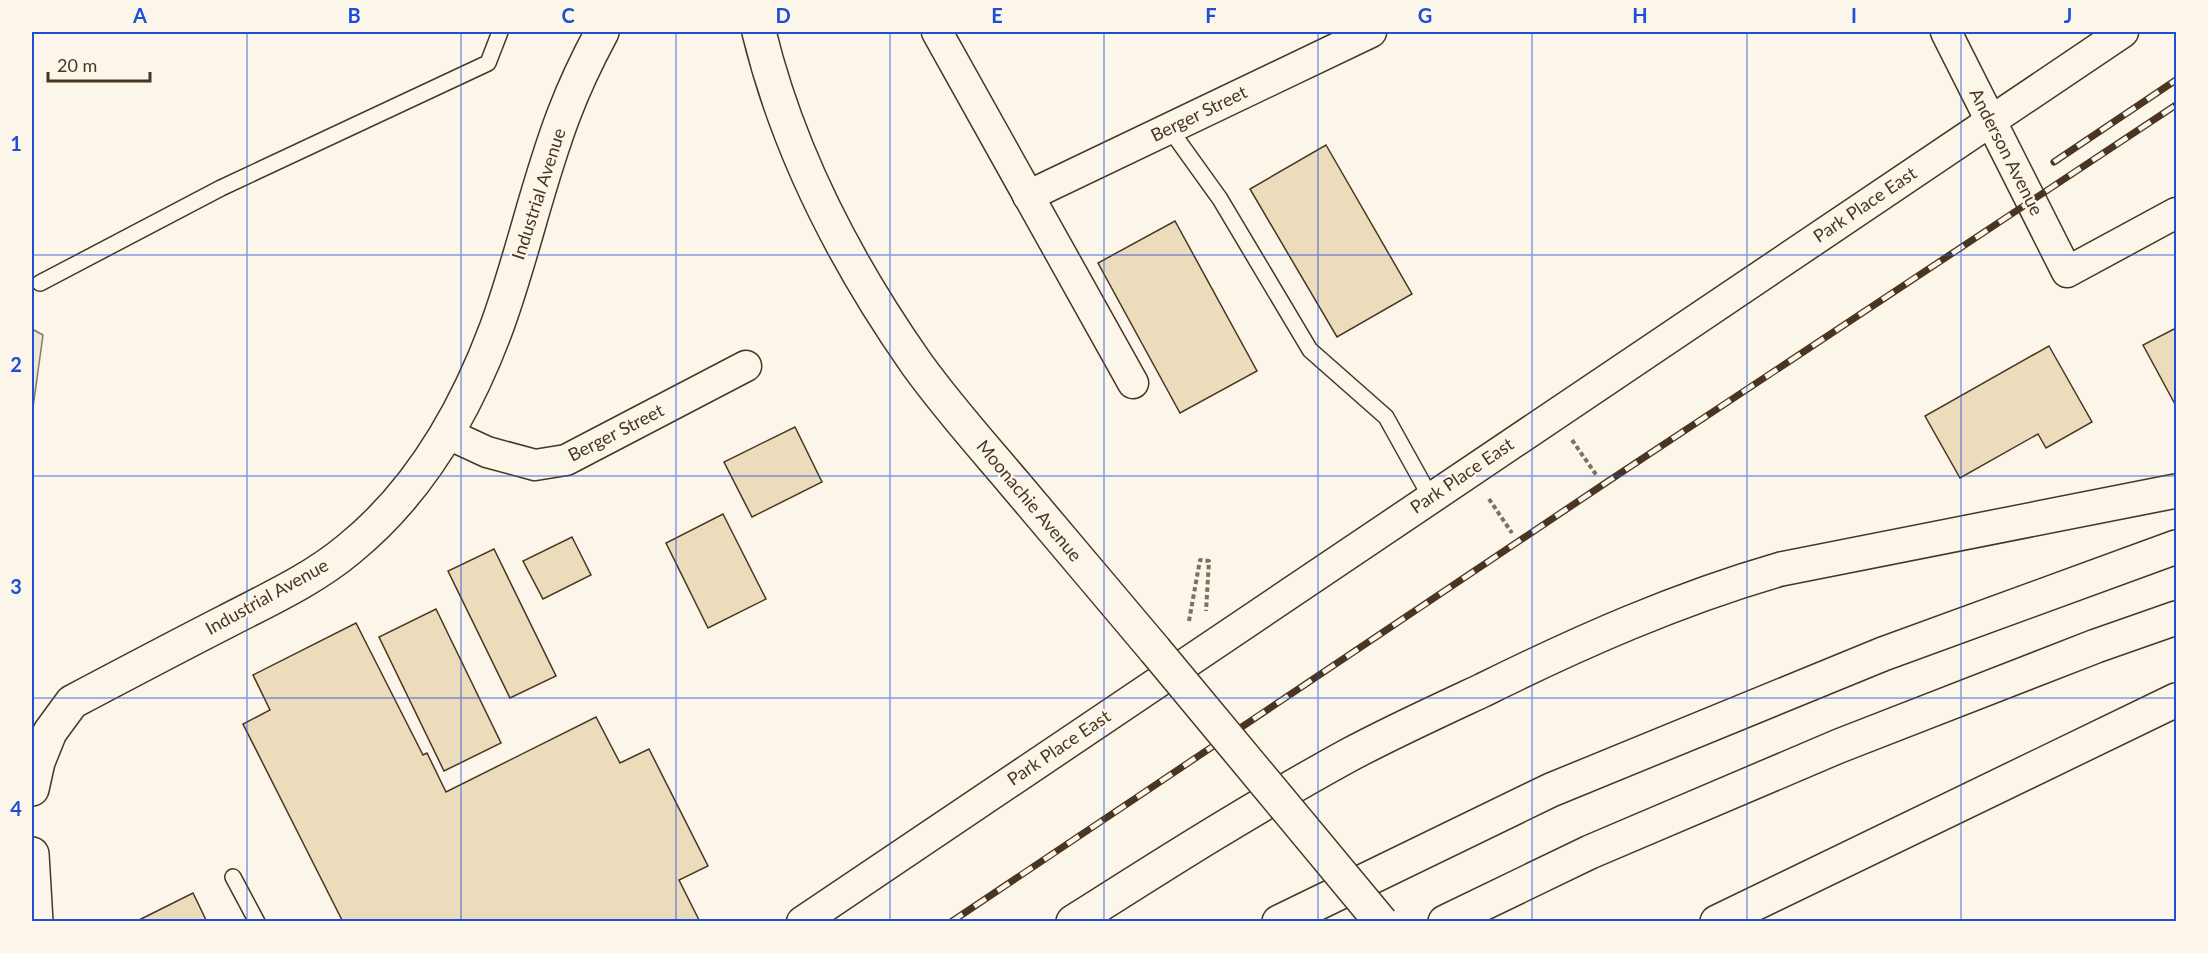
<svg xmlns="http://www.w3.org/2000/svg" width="2208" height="953" font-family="Lato,sans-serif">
<rect width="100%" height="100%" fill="#fbf6e9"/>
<polygon fill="#ede6d9" stroke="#887966" stroke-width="1.5" points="32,329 43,335 32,415"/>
<g fill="#ecdcbc" stroke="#4a3520" stroke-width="1.5">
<polygon points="1326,145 1412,294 1337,337 1250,189"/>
<polygon points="1175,221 1257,371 1180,413 1098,263"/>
<polygon points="2176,328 2176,406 2143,345"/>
<polygon points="2049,346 2092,422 2046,448 2038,434 1960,478 1925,416"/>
<polygon points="795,427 822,482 752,517 724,462"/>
<polygon points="723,514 766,599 708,628 666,543"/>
<polygon points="572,537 591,575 543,599 523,561"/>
<polygon points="494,549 556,676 510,698 448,571"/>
<polygon points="436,609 501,743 444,771 379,637"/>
<polygon points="356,623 423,755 427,753 446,792 596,717 620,763 649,749 708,866 679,880 700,922 343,922 243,724 270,710 253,675"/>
<polygon points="193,893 207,922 135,922"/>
</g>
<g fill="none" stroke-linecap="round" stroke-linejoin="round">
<g stroke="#4a3520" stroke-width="18">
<g id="service">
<polyline points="1169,128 1220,199 1310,350 1386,417 1431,498"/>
<polyline points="40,283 221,188 488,63 500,32"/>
<polyline points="233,877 257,922"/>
</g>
</g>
<g stroke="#4a3520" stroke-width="33">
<g id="minor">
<polyline points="937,32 1133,383"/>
<polyline points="1946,32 2067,272 2176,213"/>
<polyline points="1028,196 1371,32"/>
<polyline points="446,433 487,452 535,465 566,460 746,366"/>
<polyline points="802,922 2123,32"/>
</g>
</g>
<g stroke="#4a3520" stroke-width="36">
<g id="tertiary">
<path d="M 32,789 L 38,762 L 50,732 L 72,702 C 123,675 174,648 225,622 C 267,600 312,580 349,549 C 418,493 465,412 496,329 C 522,259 537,184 564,114 C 575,85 588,58 602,32"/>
<polyline points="32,854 36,922"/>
</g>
</g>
<g stroke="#4a3520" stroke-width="36">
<path id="secondary" d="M 759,32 C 788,151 846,263 916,363 C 946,405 981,444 1014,483 C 1061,539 1108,594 1155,650"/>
</g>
<g stroke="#4a3520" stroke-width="36">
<g id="trunk">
<path d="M 1073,922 C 1164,864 1254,807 1349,755 C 1392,732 1438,711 1483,690 C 1580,642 1677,599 1781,569 L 2176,491"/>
<polyline points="1279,922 1551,790 1883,654 2176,547"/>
<polyline points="1445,922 1590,852 1839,746 2096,646 2176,618"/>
<polyline points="1717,922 2176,700"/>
</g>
</g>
<g stroke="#7f6f5c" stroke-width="4" stroke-dasharray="4.5 3" stroke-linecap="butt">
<polyline points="1572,440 1597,476"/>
<polyline points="1489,499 1512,533"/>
<polyline points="1189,621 1200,560 1209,561 1206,611"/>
</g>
<use href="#service" stroke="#fbf6e9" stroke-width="15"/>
<use href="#minor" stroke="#fbf6e9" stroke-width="30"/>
<use href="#tertiary" stroke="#fbf6e9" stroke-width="33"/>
<use href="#secondary" stroke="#fbf6e9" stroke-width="33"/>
<use href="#trunk" stroke="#fbf6e9" stroke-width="33"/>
<g stroke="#4a3520" stroke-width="7">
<g id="rail">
<polyline points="2054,162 2176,80"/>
<polyline points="951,922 1607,482 2176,105"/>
</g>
</g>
<use href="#rail" stroke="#fbf6e9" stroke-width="4.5" stroke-dasharray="14" stroke-linecap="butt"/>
<g stroke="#4a3520" stroke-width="36" stroke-linecap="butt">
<polyline id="secondary-bridge" points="1155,650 1381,922"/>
</g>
<use href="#secondary-bridge" stroke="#fbf6e9" stroke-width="33"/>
</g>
<path fill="none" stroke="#1d4ed8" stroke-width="1.5" stroke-opacity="0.55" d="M 247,32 L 247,922M 461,32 L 461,922M 676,32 L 676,922M 890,32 L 890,922M 1104,32 L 1104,922M 1318,32 L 1318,922M 1532,32 L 1532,922M 1747,32 L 1747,922M 1961,32 L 1961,922M 32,255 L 2176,255M 32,476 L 2176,476M 32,698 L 2176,698"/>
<g text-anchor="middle" stroke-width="4.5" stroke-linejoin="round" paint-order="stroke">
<g font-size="18" fill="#4a3520" stroke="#fbf6e9">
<text transform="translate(1199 114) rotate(-26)" y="6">Berger Street</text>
<text transform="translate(2006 152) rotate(63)" y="6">Anderson Avenue</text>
<text transform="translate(539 194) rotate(-72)" y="6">Industrial Avenue</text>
<text transform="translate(1865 205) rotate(-34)" y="6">Park Place East</text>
<text transform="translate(616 433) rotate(-27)" y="6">Berger Street</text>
<text transform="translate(1462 476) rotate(-34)" y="6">Park Place East</text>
<text transform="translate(1029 501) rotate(50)" y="6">Moonachie Avenue</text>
<text transform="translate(267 597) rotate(-29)" y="6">Industrial Avenue</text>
<text transform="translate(1059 748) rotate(-34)" y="6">Park Place East</text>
</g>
</g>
<rect width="2208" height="953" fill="none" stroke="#fbf6e9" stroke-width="66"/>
<path d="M48 72v9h102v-9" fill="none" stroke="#4a3520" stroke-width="3"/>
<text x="57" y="72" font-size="18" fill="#4a3520" stroke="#fbf6e9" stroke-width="4.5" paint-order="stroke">20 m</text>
<rect x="33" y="33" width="2142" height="887" fill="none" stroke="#1d4ed8" stroke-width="2"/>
<g font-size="20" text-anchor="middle" font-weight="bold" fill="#1d4ed8">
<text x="140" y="23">A</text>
<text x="354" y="23">B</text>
<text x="568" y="23">C</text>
<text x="783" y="23">D</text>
<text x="997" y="23">E</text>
<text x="1211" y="23">F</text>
<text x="1425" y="23">G</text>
<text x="1640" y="23">H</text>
<text x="1854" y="23">I</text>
<text x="2068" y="23">J</text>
<text x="16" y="151">1</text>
<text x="16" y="372">2</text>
<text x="16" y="594">3</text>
<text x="16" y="816">4</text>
</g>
</svg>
